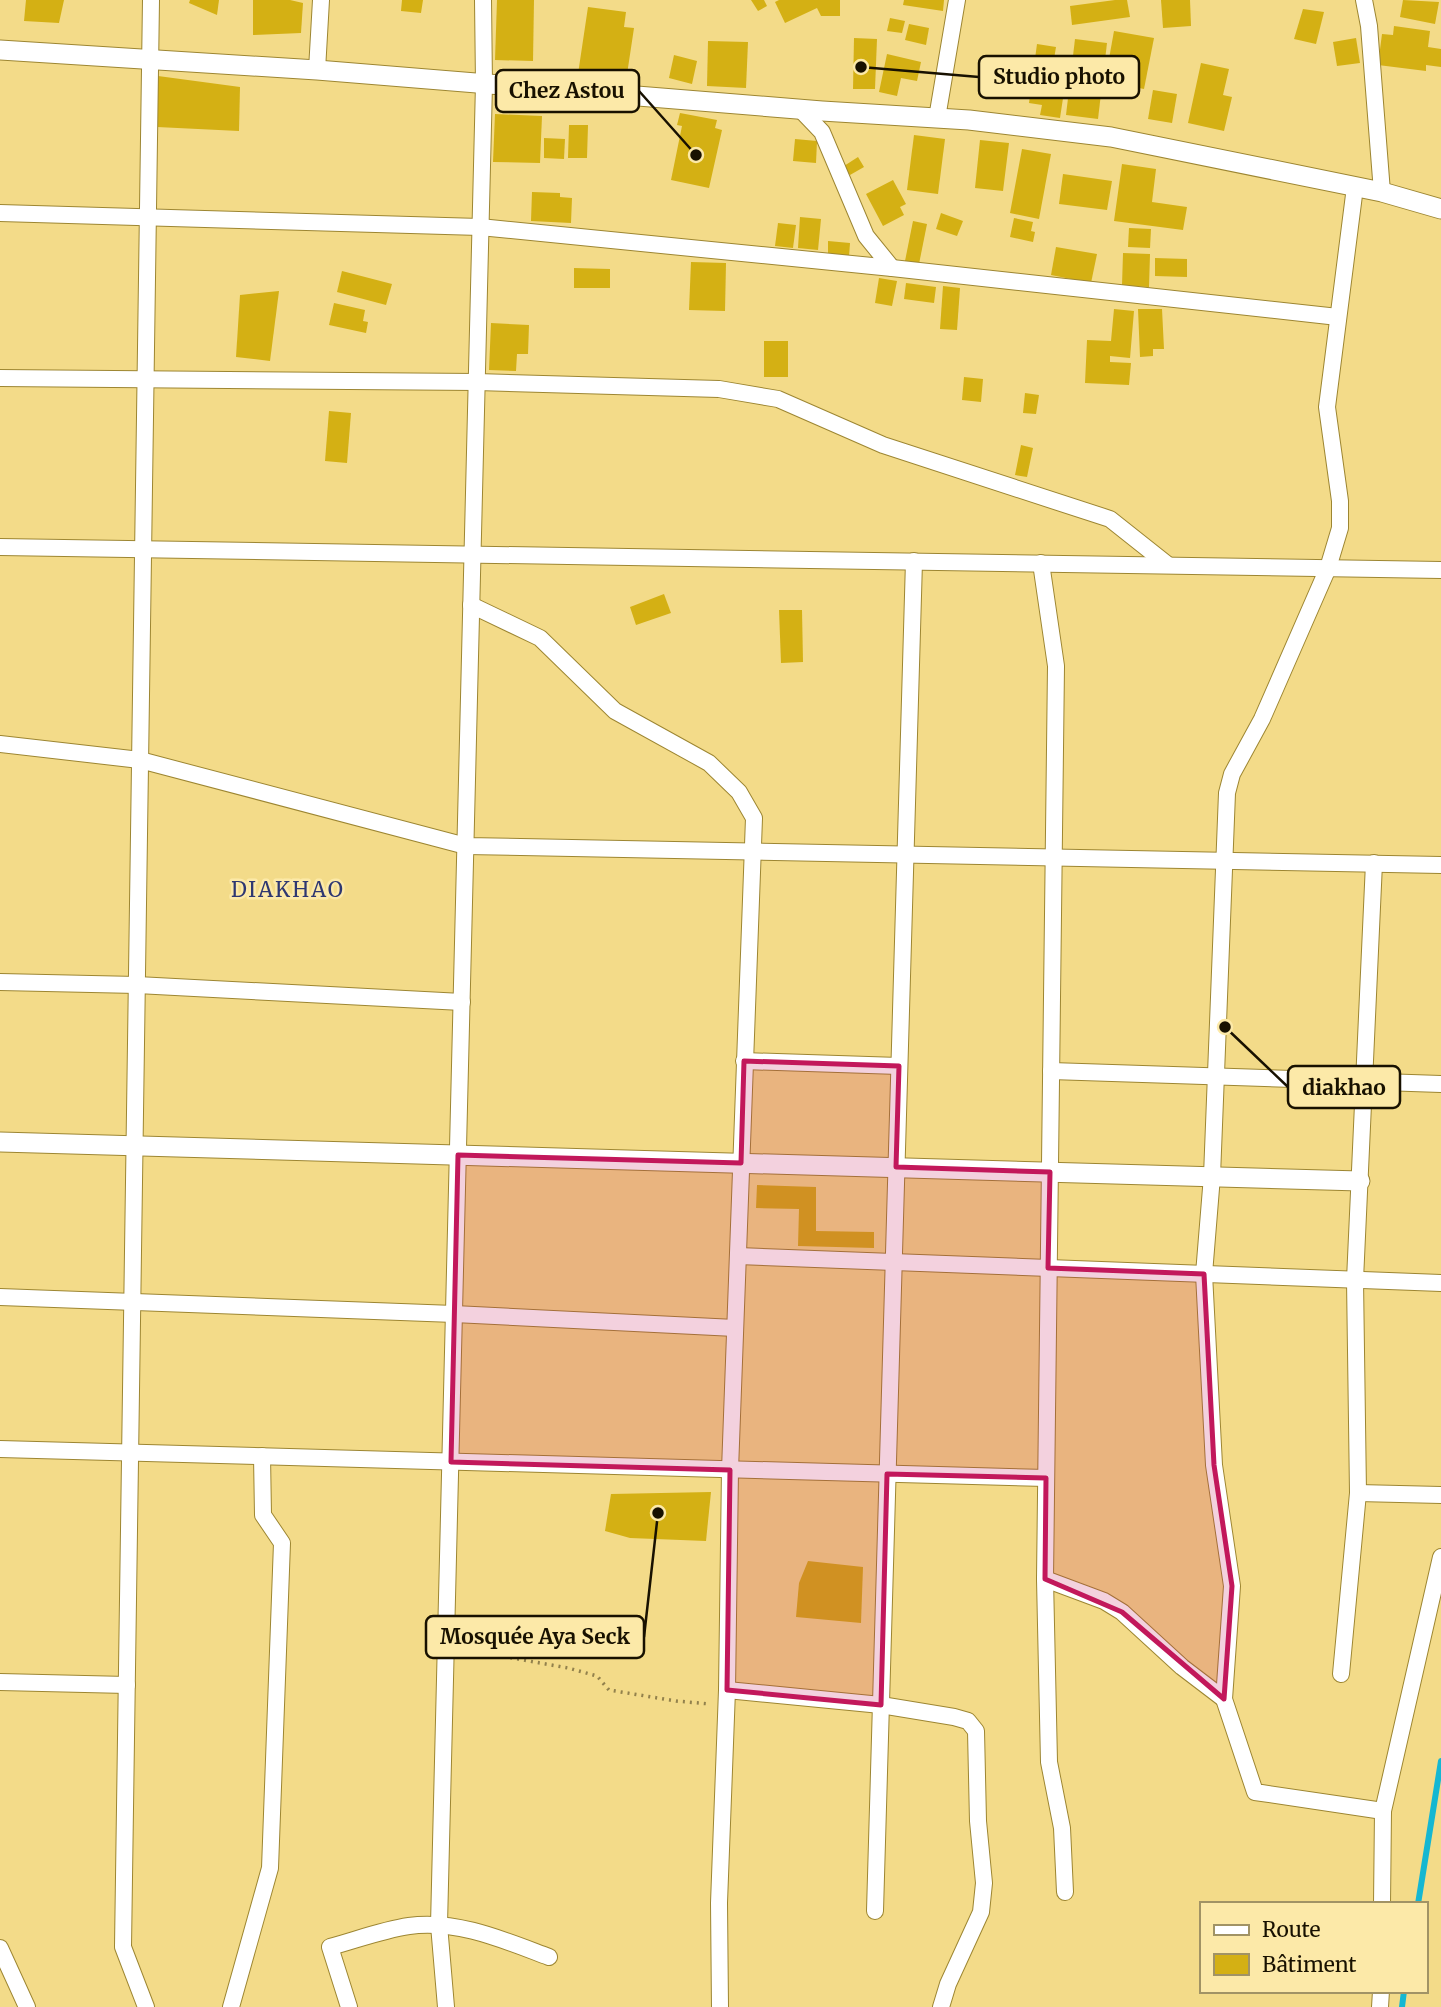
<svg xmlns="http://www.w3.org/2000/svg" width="1441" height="2007" font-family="Merriweather,serif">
<rect width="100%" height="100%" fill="#f3db89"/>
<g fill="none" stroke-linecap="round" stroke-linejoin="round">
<g stroke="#15b7d2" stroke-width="6">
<polyline points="1418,1904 1441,1761"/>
<polyline points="1402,2007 1404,1991"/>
</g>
</g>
<g fill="#d4b014">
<polygon points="26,0 64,0 59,23 24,21"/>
<polygon points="190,0 219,0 217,15 189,3"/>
<polygon points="253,0 290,0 303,3 301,33 253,35"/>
<polygon points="402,0 423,0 421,13 401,11"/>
<polygon points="497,0 534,0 533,61 495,60"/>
<polygon points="751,0 764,0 767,6 758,11"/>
<polygon points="779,0 840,0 840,16 821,16 817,8 785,23 775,2"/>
<polygon points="904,0 944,0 943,11 903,5"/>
<polygon points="1115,0 1127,0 1130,17 1072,25 1070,6"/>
<polygon points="1161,0 1190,0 1191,26 1163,28"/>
<polygon points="1403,0 1439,2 1435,24 1400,17"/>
<polygon points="588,7 626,12 624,27 634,28 626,81 578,74"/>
<polygon points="1303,9 1324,12 1316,44 1294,39"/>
<polygon points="890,18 905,21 902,33 887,31"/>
<polygon points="909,24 929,28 926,45 905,40"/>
<polygon points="1394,26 1430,31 1428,47 1441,49 1441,67 1426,65 1426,71 1378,65 1382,34 1393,35"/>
<polygon points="1114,31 1154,38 1144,89 1105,81"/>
<polygon points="854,38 877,39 875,89 853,89"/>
<polygon points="1356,38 1360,63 1337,66 1333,42"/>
<polygon points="1075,39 1107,43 1098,119 1066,115"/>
<polygon points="708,41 748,42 746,88 707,86"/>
<polygon points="1037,44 1056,47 1050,83 1065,85 1060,118 1040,115 1042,105 1029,103"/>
<polygon points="887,54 921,62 917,81 901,78 897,96 879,92"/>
<polygon points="674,55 697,61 692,84 669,78"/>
<polygon points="1201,63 1229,69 1223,95 1232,97 1224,131 1188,123"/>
<polygon points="158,76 240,87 239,131 157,127"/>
<polygon points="1153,90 1177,94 1172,123 1148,119"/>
<polygon points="680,113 717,120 715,128 722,130 709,188 671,180 682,126 677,125"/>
<polygon points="495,114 542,116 540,163 493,162"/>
<polygon points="569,125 588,125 587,158 568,158"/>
<polygon points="914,135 945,139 938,194 907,190"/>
<polygon points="544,138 565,139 564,159 544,158"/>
<polygon points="795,139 817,141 816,163 793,161"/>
<polygon points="980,140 1009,143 1003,191 975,188"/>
<polygon points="1022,149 1051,154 1039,219 1010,213"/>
<polygon points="858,157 864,167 850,175 844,166"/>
<polygon points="1122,164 1156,169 1152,202 1187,207 1183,230 1114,221"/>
<polygon points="1063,174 1112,181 1107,210 1059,204"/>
<polygon points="893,180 906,204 900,207 904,215 883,226 866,194"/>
<polygon points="532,192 560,193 560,197 572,198 571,223 531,221"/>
<polygon points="941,213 963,221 957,236 936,229"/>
<polygon points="800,217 821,219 818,250 798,248"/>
<polygon points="1014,218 1033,222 1031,231 1035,232 1033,242 1010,237"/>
<polygon points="913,221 927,224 919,264 905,261"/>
<polygon points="778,223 796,225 793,248 775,246"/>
<polygon points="1129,228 1151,229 1150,248 1128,247"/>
<polygon points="828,241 850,243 849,257 828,255"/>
<polygon points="1056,247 1097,254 1091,283 1051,275"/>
<polygon points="1123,253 1150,254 1149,287 1122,286"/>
<polygon points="1155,258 1187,259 1187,277 1155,276"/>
<polygon points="691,262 726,263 725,311 689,310"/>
<polygon points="574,268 610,269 610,288 574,288"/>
<polygon points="342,271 392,284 386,305 337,292"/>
<polygon points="879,278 897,281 892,306 875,303"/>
<polygon points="906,283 936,287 934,303 904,299"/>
<polygon points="943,286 960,288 957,330 940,329"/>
<polygon points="279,291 270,361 236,357 240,295"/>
<polygon points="334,303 365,310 363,321 368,322 366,333 329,325"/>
<polygon points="1114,309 1134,311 1130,358 1110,356 1110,362 1131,363 1129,385 1085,383 1087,340 1111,341"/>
<polygon points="1138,309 1162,309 1164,349 1153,349 1153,356 1140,357"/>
<polygon points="491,323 529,325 528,354 517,354 516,371 489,370"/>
<rect x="764" y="341" width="24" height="36"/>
<polygon points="964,377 983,379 981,402 962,400"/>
<polygon points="1025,393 1039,395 1036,414 1023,413"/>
<polygon points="329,411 351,413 347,463 325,461"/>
<polygon points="1021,445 1033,448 1027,477 1015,475"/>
<polygon points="664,594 671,613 636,625 630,607"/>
<polygon points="779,610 802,610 803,662 781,663"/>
<polygon points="757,1185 816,1187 816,1231 874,1232 874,1248 798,1246 799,1209 756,1208"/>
<polygon points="711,1492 706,1541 630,1538 605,1531 611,1494"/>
<polygon points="808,1561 863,1567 861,1623 796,1617 799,1583"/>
</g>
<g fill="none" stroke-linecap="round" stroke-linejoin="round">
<g stroke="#9d8632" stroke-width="18">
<g id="minor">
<polyline points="1364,0 1369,26 1382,192"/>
<polyline points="317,70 321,0"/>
<polyline points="800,109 822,132 866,236 892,268"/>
<polyline points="937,118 957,0"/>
<polyline points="1355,187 1327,407 1340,501 1340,528 1328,568 1262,719 1232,774 1227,793 1212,1176 1204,1274 1214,1465 1232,1586 1224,1699 1255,1792 1383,1811"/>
<polyline points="0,213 480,227 892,268 1338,317"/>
<polyline points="0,378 477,382 719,389 778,399 883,445 1110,519 1168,565"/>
<polyline points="0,547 1441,570"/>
<polyline points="1041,563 1056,666 1045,1579 1049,1762 1062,1828 1065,1892"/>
<polyline points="471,605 540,638 615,711 709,763 739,792 754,818 730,1470 727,1690 719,1903 720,2007"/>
<polyline points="0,744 140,760 466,846 1441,865"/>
<polyline points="0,982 137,985 462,1002"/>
<polyline points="744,1061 899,1066"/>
<polyline points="1051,1071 1441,1084"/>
<polyline points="738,1256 1441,1283"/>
<polyline points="0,1297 454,1314 735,1328"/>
<polyline points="0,1449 1046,1478"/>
<polyline points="1358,1493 1441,1495"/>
<polyline points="1045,1579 1104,1601 1122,1612 1182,1667 1224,1699"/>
<polyline points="1341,1674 1358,1493 1355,1280 1374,863"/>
<polyline points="0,1682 127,1685"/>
<polyline points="727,1690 881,1705 954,1717 968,1721 976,1731 978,1821 984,1883 981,1912 948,1984 941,2007"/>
<polyline points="1382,1904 1383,1811 1441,1557"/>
<polyline points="875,1911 914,561"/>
<polyline points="0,1948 27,2007"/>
<polyline points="146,2007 123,1947 151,0"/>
<polyline points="231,2007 270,1868 282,1543 263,1515 262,1456"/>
<path d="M 349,2007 L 330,1947 C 356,1940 382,1930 409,1926 C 456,1919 506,1941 549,1957"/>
<polyline points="446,2007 439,1925 484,84 483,0"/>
<polyline points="1380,2007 1381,1991"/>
</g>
</g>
<g stroke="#9d8632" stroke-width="21">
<g id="tertiary">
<polyline points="0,50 317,70 822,111 969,120 1111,137 1382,192 1441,209"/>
<polyline points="0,1142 1360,1181"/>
</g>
</g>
<polyline stroke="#92814c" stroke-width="3.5" stroke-dasharray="2 5" stroke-linecap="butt" points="462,1649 568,1668 597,1676 609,1690 676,1701 710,1704"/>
<use href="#minor" stroke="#fff" stroke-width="16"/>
<use href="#tertiary" stroke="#fff" stroke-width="19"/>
</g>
<path fill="#c2185b" fill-opacity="0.2" stroke="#c2185b" stroke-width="5" stroke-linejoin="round" d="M 744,1061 L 899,1066 L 896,1167 L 1050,1172 L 1048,1268 L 1204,1274 L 1214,1465 L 1232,1586 L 1224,1699 L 1122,1612 L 1045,1579 L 1046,1478 L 887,1474 L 881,1705 L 727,1690 L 730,1470 L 451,1462 L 458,1155 L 741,1163 Z"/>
<g text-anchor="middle" stroke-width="5" stroke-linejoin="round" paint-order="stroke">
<g font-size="21" letter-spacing="2" fill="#2e3771" stroke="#fce9a8">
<text x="288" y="897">DIAKHAO</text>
</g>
</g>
<path fill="none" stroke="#181100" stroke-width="2.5" d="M861 67L979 77M696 155L639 91M1225 1027L1288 1087M658 1513L644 1637"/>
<g fill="#181100" stroke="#fce9a8" stroke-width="2.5">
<circle cx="861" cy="67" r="7"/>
<circle cx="696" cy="155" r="7"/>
<circle cx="1225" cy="1027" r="7"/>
<circle cx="658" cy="1513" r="7"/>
</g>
<g fill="#fce9a8" stroke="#181100" stroke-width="2.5">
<rect x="979" y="56" width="160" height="42" rx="7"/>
<rect x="496" y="70" width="143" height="42" rx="7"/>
<rect x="1288" y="1066" width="112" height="42" rx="7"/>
<rect x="426" y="1616" width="218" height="42" rx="7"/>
</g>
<g font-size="21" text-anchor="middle" font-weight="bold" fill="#181100">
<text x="1059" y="84">Studio photo</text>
<text x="567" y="98">Chez Astou</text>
<text x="1344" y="1095">diakhao</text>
<text x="535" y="1644">Mosquée Aya Seck</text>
</g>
<rect x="1200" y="1902" width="228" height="91" fill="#fce9a8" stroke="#a19365" stroke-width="2"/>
<rect x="1214" y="1925" width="35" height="10" fill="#ffffff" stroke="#a19365" stroke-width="2"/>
<text x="1262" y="1937" font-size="21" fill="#181100">Route</text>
<rect x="1214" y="1954" width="35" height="21" fill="#d4b014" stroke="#a19365" stroke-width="2"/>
<text x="1262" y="1972" font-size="21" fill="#181100">Bâtiment</text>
</svg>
